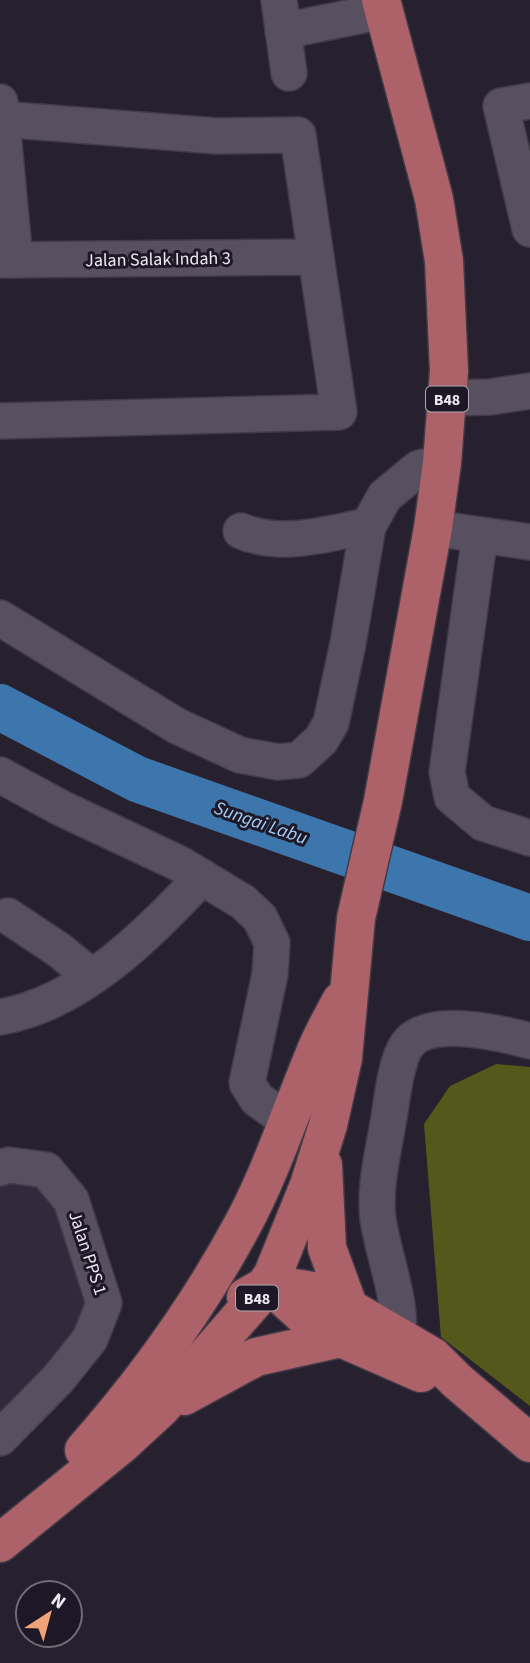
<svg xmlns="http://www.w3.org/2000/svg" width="530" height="1663" font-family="'Source Sans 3',sans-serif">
<rect width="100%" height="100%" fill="#27202f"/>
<polygon fill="#33293d" points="0,1178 41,1178 61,1203 93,1301 82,1338 0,1425"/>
<polygon fill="#54581b" points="496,1064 530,1067 530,1406 441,1337 424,1124 450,1086"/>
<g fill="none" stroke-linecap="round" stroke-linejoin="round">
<polyline stroke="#3d76ac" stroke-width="46" points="0,707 137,779 530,918"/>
<g stroke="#413b47" stroke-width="38">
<g id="minor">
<polyline points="279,0 289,73"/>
<polyline points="283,31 383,11"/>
<polyline points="530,101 501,106 530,229"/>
<polyline points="0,102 15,260"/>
<polyline points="0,119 217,136 298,135 339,412 0,421"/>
<polyline points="0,260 316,257"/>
<polyline points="447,398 490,397 530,391"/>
<polyline points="433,528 530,542"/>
<path d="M 241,531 C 282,548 325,534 368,526"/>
<polyline points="480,535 447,772 452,797 483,823 530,838"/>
<polyline points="0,618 177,726 240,755 278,762 299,760 321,740 331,723 348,643 368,526 385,496 419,468 442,463"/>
<polyline points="0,775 61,808 180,864 243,902 260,918 272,943 270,974 247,1083 257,1099 289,1122"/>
<polyline points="8,916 59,950 91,976"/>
<path d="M 0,1017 C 80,1004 148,934 202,877"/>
<polyline points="0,1168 9,1165 46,1170 71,1200 104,1303 90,1339 58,1379 0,1438"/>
<path d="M 398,1335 C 402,1301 383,1254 378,1219 C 374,1187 383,1154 388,1123 C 392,1102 395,1062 407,1045 C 428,1015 501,1033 530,1041"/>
</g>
</g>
<g stroke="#413b47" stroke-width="41">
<g id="major">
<polyline points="323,1165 327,1248 349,1308"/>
<polyline points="269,1280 269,1284 304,1316 341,1338 421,1373"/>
<polyline points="246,1297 269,1284 313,1291 349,1308 433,1357 457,1381 530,1443"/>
<polyline points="184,1396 256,1357 341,1338"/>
<path d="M 84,1450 C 145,1381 199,1306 243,1224 C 272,1170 291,1110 315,1053 C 322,1035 332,1018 341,1001"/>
<polyline points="0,1543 122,1444 161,1408 269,1284 309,1185 328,1125 343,1058 356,918 383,801 433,528 442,463 449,371 444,261 434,199 381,0"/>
</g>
</g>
<use href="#minor" stroke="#585061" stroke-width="35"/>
<use href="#major" stroke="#ad6168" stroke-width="38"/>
</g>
<g text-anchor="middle" stroke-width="6" stroke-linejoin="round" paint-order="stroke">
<g fill="#1e1725" stroke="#b0aab5" stroke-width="2">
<rect x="426" y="386.5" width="42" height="25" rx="5"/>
<rect x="236" y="1285.5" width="42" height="25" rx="5"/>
</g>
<g font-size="16" font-weight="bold" fill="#eee9f3">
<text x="447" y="405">B48</text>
<text x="257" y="1304">B48</text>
</g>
<g font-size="18" fill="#eee9f3" stroke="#1e1725">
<text transform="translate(158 259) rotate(-1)" y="6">Jalan Salak Indah 3</text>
<text transform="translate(88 1253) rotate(72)" y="6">Jalan PPS 1</text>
</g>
<g font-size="19" font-style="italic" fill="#a1cffc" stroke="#1e1725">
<text transform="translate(261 822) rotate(19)" y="7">Sungai Labu</text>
</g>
</g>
<g transform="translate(49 1614) rotate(36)"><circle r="33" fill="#1e1725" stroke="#716b77" stroke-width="2"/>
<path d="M0-5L12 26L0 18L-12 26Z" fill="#f0a278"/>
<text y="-10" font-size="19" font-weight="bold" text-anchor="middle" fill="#eee9f3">N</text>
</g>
</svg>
